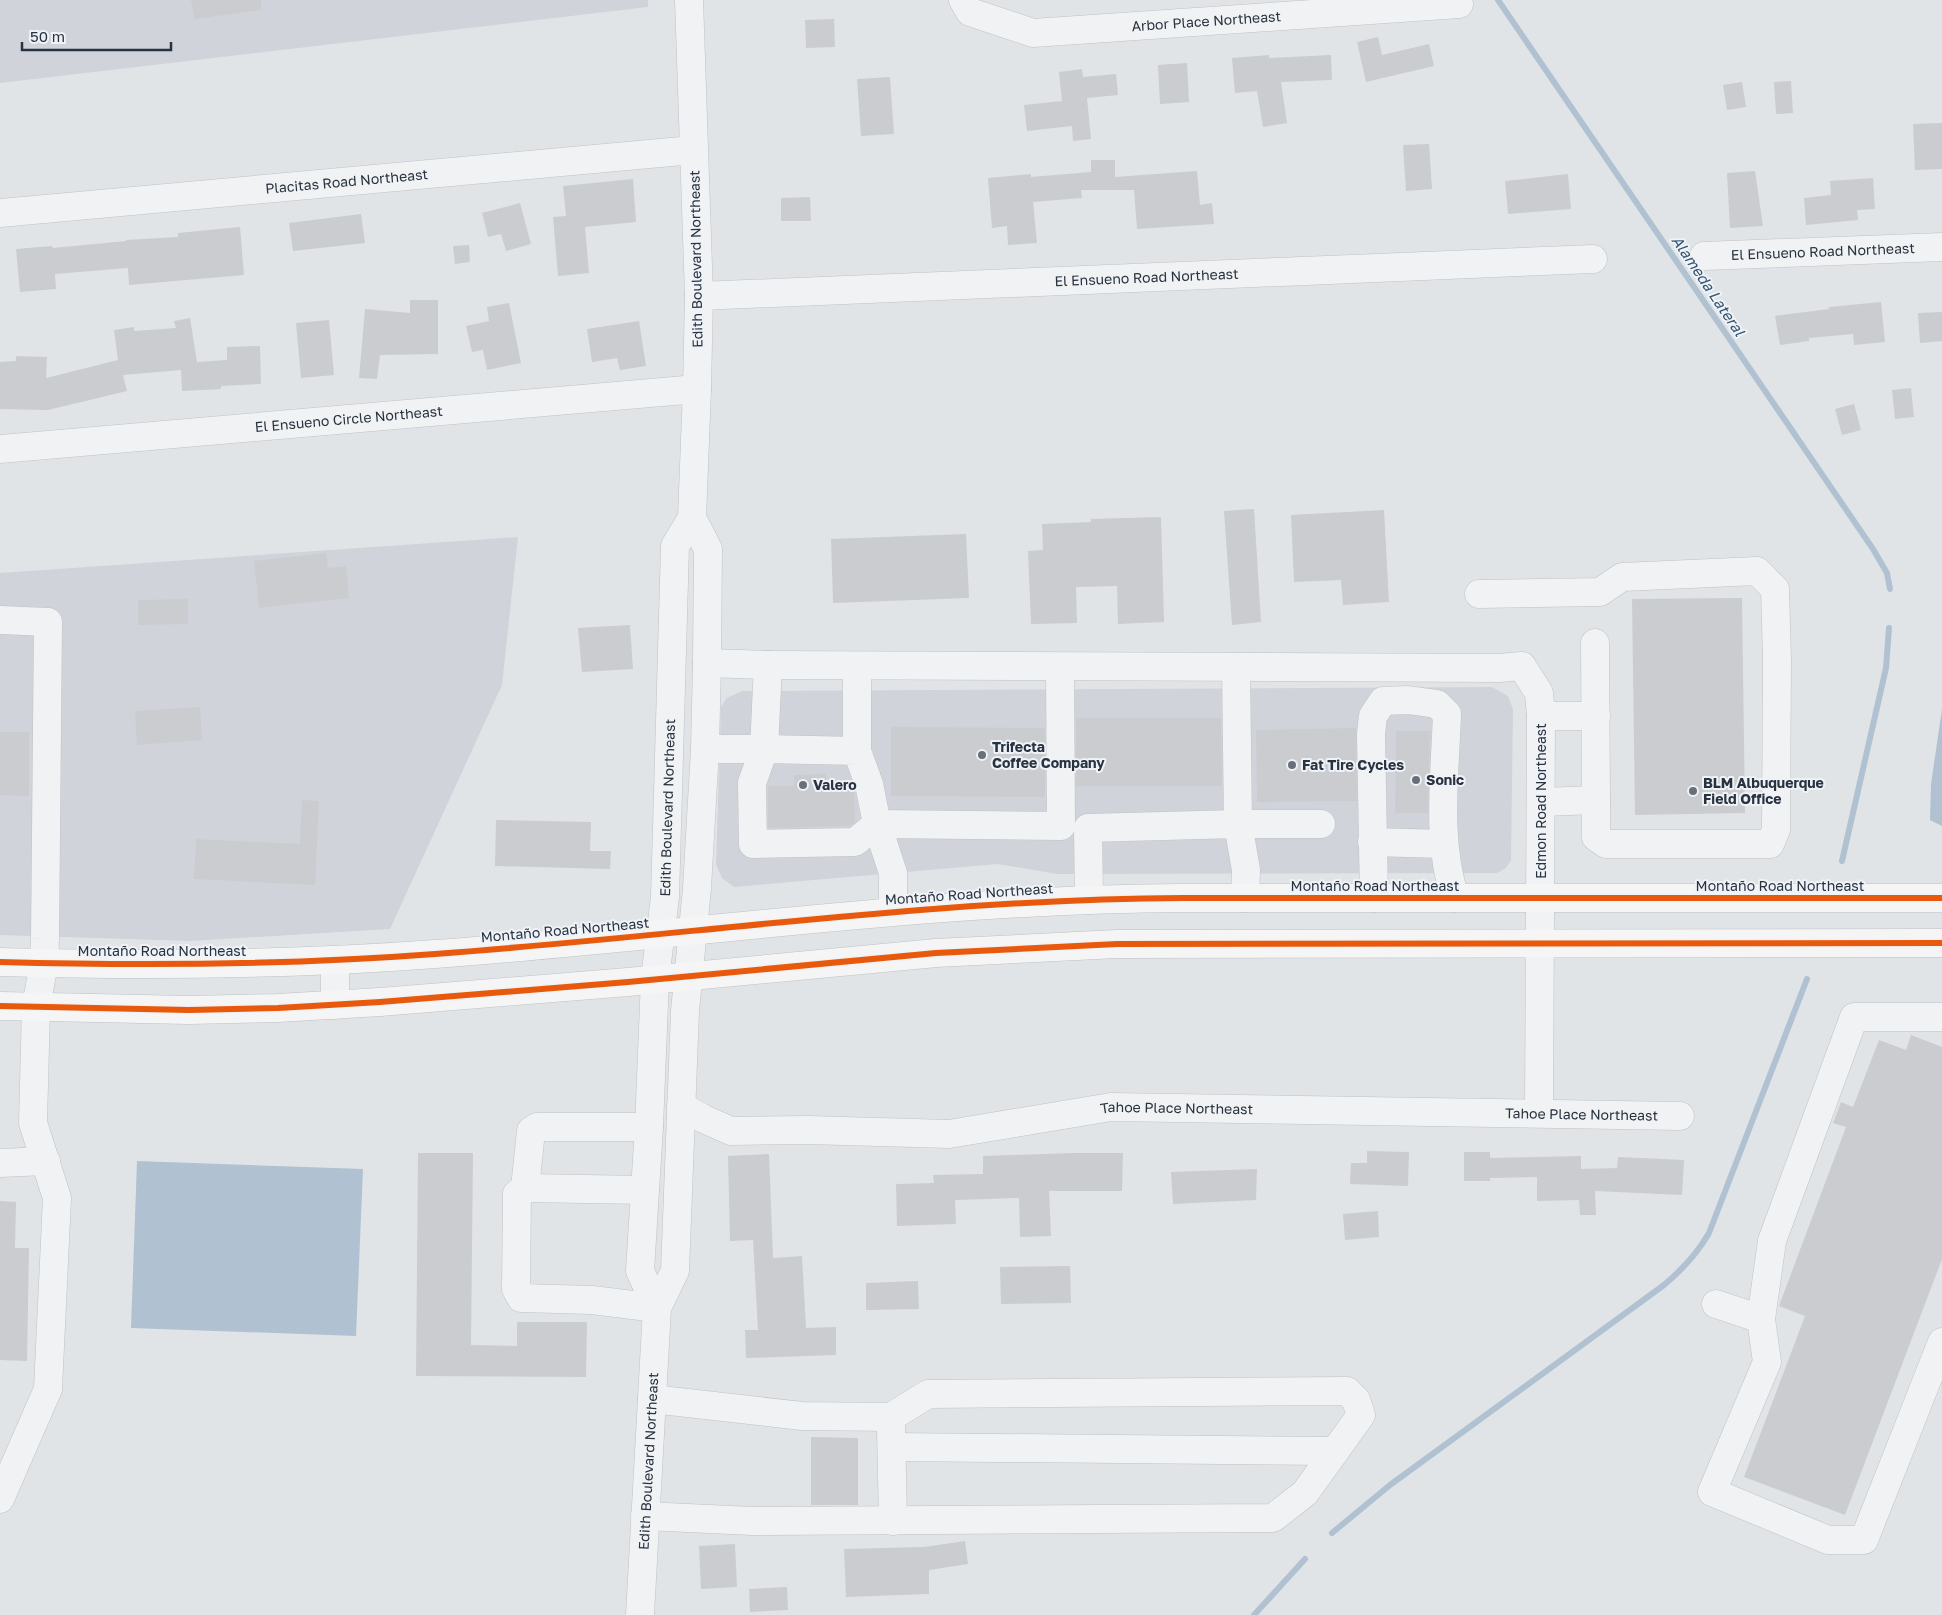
<svg xmlns="http://www.w3.org/2000/svg" width="1942" height="1615" font-family="'Golos Text',sans-serif">
<rect width="100%" height="100%" fill="#e1e4e7"/>
<g fill="#d0d4da">
<polygon points="0,0 648,0 648,7 0,83"/>
<polygon points="518,537 502,685 390,929 191,941 0,935 0,573"/>
<polygon points="1492,687 1508,696 1513,709 1511,860 1506,868 1497,873 1057,874 998,864 734,887 722,878 716,865 721,707 727,698 742,691"/>
</g>
<g fill="#b0c2d1">
<polygon points="1942,709 1942,826 1930,820 1931,784"/>
<polygon points="137,1161 363,1169 356,1336 131,1328"/>
</g>
<g fill="none" stroke-linecap="round" stroke-linejoin="round">
<g stroke="#b0c2d1" stroke-width="6">
<polyline points="1498,0 1873,549 1887,573 1890,589"/>
<polyline points="1842,861 1886,668 1889,628"/>
<path d="M 1332,1533 L 1390,1485 L 1664,1285 C 1683,1269 1697,1254 1709,1233 L 1807,979"/>
<polyline points="1254,1615 1305,1559"/>
</g>
</g>
<g fill="#cacccf">
<polygon points="191,0 261,0 261,10 194,19"/>
<polygon points="834,19 835,47 806,48 805,20"/>
<polygon points="1378,37 1382,55 1429,44 1434,66 1366,82 1357,42"/>
<polygon points="1269,55 1269,58 1331,55 1332,80 1281,82 1287,123 1263,127 1257,91 1235,93 1232,58"/>
<polygon points="1187,63 1189,102 1160,104 1158,65"/>
<polygon points="1082,69 1083,77 1116,74 1118,95 1087,98 1091,139 1073,141 1072,126 1027,131 1024,105 1062,101 1059,72"/>
<polygon points="890,77 894,134 861,136 857,79"/>
<polygon points="1791,81 1793,113 1776,114 1774,82"/>
<polygon points="1742,82 1746,107 1727,110 1723,85"/>
<polygon points="1942,123 1942,169 1915,170 1913,124"/>
<polygon points="1429,144 1432,189 1406,191 1403,145"/>
<polygon points="1091,160 1115,160 1115,177 1197,171 1200,205 1212,203 1214,224 1137,229 1134,190 1081,190 1082,198 1033,202 1037,243 1008,245 1007,226 992,228 988,178 1031,174 1031,177 1091,172"/>
<polygon points="1755,171 1763,226 1730,228 1727,173"/>
<polygon points="1568,174 1571,209 1508,214 1505,181"/>
<polygon points="1873,178 1875,209 1857,210 1858,220 1806,225 1804,198 1831,195 1830,181"/>
<polygon points="633,179 636,222 585,227 589,273 558,276 553,217 566,216 563,186"/>
<polygon points="810,197 811,221 781,221 781,198"/>
<polygon points="520,203 531,244 506,251 501,234 488,237 482,213"/>
<polygon points="361,214 365,243 293,251 289,223"/>
<polygon points="240,227 244,275 129,285 128,268 55,274 56,289 20,292 16,249 52,246 53,248 126,241 126,240 178,237 178,233"/>
<polygon points="469,245 470,262 455,264 453,246"/>
<polygon points="410,300 438,300 438,354 380,355 377,379 359,378 365,309 410,313"/>
<polygon points="1881,302 1885,342 1854,345 1853,334 1809,338 1809,341 1780,345 1775,316 1829,309 1829,307"/>
<polygon points="509,303 521,363 487,370 483,350 472,352 466,326 489,321 487,307"/>
<polygon points="1942,312 1942,341 1920,343 1918,313"/>
<polygon points="190,318 197,362 227,360 227,347 260,346 261,384 221,386 221,389 182,391 181,370 123,375 127,391 48,410 0,409 0,362 16,361 16,356 47,357 46,378 118,360 114,330 134,327 134,331 176,328 174,321"/>
<polygon points="329,320 334,375 301,378 296,323"/>
<polygon points="639,321 646,366 620,370 617,358 592,362 587,329"/>
<polygon points="1911,388 1914,417 1895,419 1892,390"/>
<polygon points="1854,404 1861,430 1842,435 1835,409"/>
<polygon points="1254,509 1261,622 1232,625 1224,511"/>
<polygon points="1384,510 1389,602 1343,605 1341,580 1294,582 1291,515"/>
<polygon points="1161,517 1164,622 1118,624 1117,586 1076,587 1077,623 1031,624 1028,551 1043,550 1042,524 1091,522 1091,519"/>
<polygon points="966,534 969,598 833,603 831,539"/>
<polygon points="326,553 328,568 346,566 349,598 259,608 254,561"/>
<polygon points="1742,598 1745,813 1635,815 1632,599"/>
<polygon points="188,599 188,624 138,625 138,600"/>
<polygon points="630,625 633,669 582,672 578,628"/>
<polygon points="200,707 202,740 137,745 135,711"/>
<polygon points="1076,718 1221,718 1222,786 1076,786"/>
<polygon points="891,727 1045,728 1045,797 891,796"/>
<polygon points="1356,728 1357,801 1257,802 1256,730"/>
<polygon points="1396,731 1430,731 1428,813 1395,813"/>
<polygon points="0,732 29,732 29,796 0,795"/>
<polygon points="826,774 826,790 854,790 855,822 849,826 768,828 768,786 794,786 794,775"/>
<polygon points="302,800 319,801 315,885 194,879 196,839 300,844"/>
<polygon points="496,820 591,822 590,851 611,851 610,869 495,866"/>
<polygon points="1911,1035 1942,1047 1942,1259 1845,1515 1744,1477 1805,1316 1779,1306 1846,1127 1833,1123 1841,1102 1853,1107 1879,1040 1906,1050"/>
<polygon points="1367,1151 1409,1152 1408,1186 1350,1184 1351,1163 1367,1163"/>
<polygon points="1464,1152 1490,1152 1490,1158 1581,1156 1581,1169 1617,1168 1618,1157 1684,1160 1682,1195 1595,1191 1596,1215 1580,1215 1579,1200 1537,1201 1537,1177 1490,1178 1490,1181 1464,1181"/>
<polygon points="418,1153 473,1153 471,1345 517,1346 517,1322 587,1322 586,1377 416,1376"/>
<polygon points="1073,1153 1123,1153 1122,1191 1049,1191 1051,1236 1020,1237 1019,1198 955,1200 956,1224 897,1226 896,1184 934,1183 933,1175 983,1174 983,1156"/>
<polygon points="769,1154 773,1258 802,1256 806,1328 836,1327 836,1355 746,1358 745,1330 758,1330 753,1240 730,1241 728,1156"/>
<polygon points="1257,1169 1256,1200 1173,1204 1171,1172"/>
<polygon points="0,1201 16,1202 15,1248 29,1248 27,1361 0,1360"/>
<polygon points="1378,1211 1379,1237 1345,1240 1343,1214"/>
<polygon points="1070,1266 1071,1303 1001,1304 1000,1267"/>
<polygon points="918,1281 919,1309 866,1310 866,1283"/>
<polygon points="811,1437 858,1438 858,1505 811,1505"/>
<polygon points="965,1541 968,1564 929,1570 929,1594 846,1597 844,1549 924,1547"/>
<polygon points="735,1544 737,1587 701,1589 699,1546"/>
<polygon points="787,1587 788,1610 750,1612 749,1589"/>
</g>
<g fill="none" stroke-linecap="round" stroke-linejoin="round">
<g stroke="#bfc2c5" stroke-width="29">
<g id="minor">
<path id="s1" d="M 963,0 L 970,12 L 1033,33 L 1459,4"/>
<path id="s2" d="M 0,213 L 693,150"/>
<path id="s3" d="M 1704,256 L 1942,247"/>
<path id="s4" d="M 699,296 L 1593,259"/>
<path id="s5" d="M 0,449 L 697,389"/>
<polyline points="1479,594 1600,592 1622,577 1757,571 1775,589 1777,659 1776,830 1770,844 1606,844 1596,837 1596,800"/>
<polyline points="0,620 48,622 45,939 44,963 36,1007 33,1123 57,1198 48,1389 0,1499"/>
<polyline points="768,665 1499,668 1522,666 1539,693 1541,716 1539,1113"/>
<polyline points="857,666 857,751"/>
<polyline points="1236,667 1238,824 1321,824"/>
<polyline points="1541,716 1596,716"/>
<polyline points="705,749 764,749 768,665 707,663"/>
<polyline points="1541,802 1596,800 1595,643"/>
<polyline points="1372,842 1444,844"/>
<path d="M 1374,898 L 1371,734 L 1373,716 L 1383,701 L 1408,700 L 1437,704 L 1447,714 C 1445,775 1436,840 1455,898"/>
<polyline points="1089,900 1088,828 1238,824 1246,870 1245,898"/>
<polyline points="893,911 893,873 877,824 869,784 857,751 764,749 752,783 753,844 855,842 877,824 1061,826 1060,667"/>
<polyline points="335,960 335,1005"/>
<polyline points="1942,1017 1854,1017 1772,1241 1761,1319 1767,1362 1712,1492 1828,1540 1864,1540 1942,1342"/>
<path id="s6" d="M 681,1106 L 704,1119 L 731,1131 L 808,1130 L 949,1134 L 1111,1107 L 1680,1116"/>
<polyline points="0,1163 46,1161"/>
<polyline points="525,1188 531,1131 537,1127 649,1127"/>
<polyline points="645,1190 525,1188 517,1194 516,1289 521,1298 592,1300 657,1308"/>
<polyline points="1716,1304 1761,1319"/>
<path id="s7" d="M 657,1308 L 640,1271 L 649,1127 L 655,979 L 665,897 L 675,546 L 692,518 L 697,389 L 699,296 L 689,0"/>
<polyline points="891,1428 893,1521"/>
<polyline points="892,1447 1335,1451"/>
<polyline points="645,1516 752,1521 1273,1518 1305,1493 1361,1415 1356,1400 1347,1391 928,1394 891,1417 802,1416 652,1399"/>
<path id="s8" d="M 640,1615 L 657,1308 L 675,1271 L 685,1011 L 697,888 L 705,749 L 707,663 L 708,549 L 692,518"/>
</g>
</g>
<g stroke="#bec1c4" stroke-width="29">
<g id="major">
<path d="M 0,962 C 145,966 290,965 435,954 C 684,936 931,899 1183,898 L 1942,898"/>
<polyline points="0,1006 189,1010 278,1008 380,1002 628,982 936,953 1117,944 1942,943"/>
</g>
</g>
<use href="#minor" stroke="#f1f2f3" stroke-width="28"/>
<use href="#major" stroke="#f5f5f6" stroke-width="28"/>
<g stroke="#eff2f6" stroke-width="9">
<g id="cycleway">
<path d="M 0,962 C 145,966 290,965 435,954 C 684,936 931,899 1183,898 L 1942,898"/>
<polyline points="0,1006 189,1010 278,1008 380,1002 628,982 936,953 1117,944 1942,943"/>
</g>
</g>
<use href="#cycleway" stroke="#e8590c" stroke-width="6"/>
</g>
<g fill="#69707a" stroke="#eff2f6" stroke-width="2">
<circle cx="982" cy="755" r="5"/>
<circle cx="1292" cy="765" r="5"/>
<circle cx="1416" cy="780" r="5"/>
<circle cx="803" cy="785" r="5"/>
<circle cx="1693" cy="791" r="5"/>
</g>
<g text-anchor="middle" stroke-width="4" stroke-linejoin="round" paint-order="stroke">
<g font-size="14" fill="#283240" stroke="#eff2f6">
<text dy="5" stroke="none"><textPath href="#s1" startOffset="254">Arbor Place Northeast</textPath></text>
<text dy="5" stroke="none"><textPath href="#s2" startOffset="348">Placitas Road Northeast</textPath></text>
<text dy="5" stroke="none"><textPath href="#s3" startOffset="119">El Ensueno Road Northeast</textPath></text>
<text transform="translate(696 259) rotate(-91)" y="5">Edith Boulevard Northeast</text>
<text dy="5" stroke="none"><textPath href="#s4" startOffset="448">El Ensueno Road Northeast</textPath></text>
<text dy="5" stroke="none"><textPath href="#s5" startOffset="350">El Ensueno Circle Northeast</textPath></text>
<text transform="translate(1541 801) rotate(-90)" y="5">Edmon Road Northeast</text>
<text dy="5" stroke="none"><textPath href="#s7" startOffset="505">Edith Boulevard Northeast</textPath></text>
<text x="1375" y="891">Montaño Road Northeast</text>
<text x="1780" y="891">Montaño Road Northeast</text>
<text transform="translate(969 894) rotate(-4)" y="5">Montaño Road Northeast</text>
<text transform="translate(565 930) rotate(-5)" y="5">Montaño Road Northeast</text>
<text x="162" y="956">Montaño Road Northeast</text>
<text dy="5" stroke="none"><textPath href="#s6" startOffset="504">Tahoe Place Northeast</textPath></text>
<text dy="5" stroke="none"><textPath href="#s6" startOffset="909">Tahoe Place Northeast</textPath></text>
<text dy="5" stroke="none"><textPath href="#s8" startOffset="154">Edith Boulevard Northeast</textPath></text>
</g>
<g font-size="14" font-weight="bold" fill="#283240" stroke="#eff2f6" text-anchor="start">
<text x="992" y="752">Trifecta<tspan x="992" dy="16">Coffee Company</tspan></text>
<text x="1302" y="770">Fat Tire Cycles</text>
<text x="1426" y="785">Sonic</text>
<text x="1703" y="788">BLM Albuquerque<tspan x="1703" dy="16">Field Office</tspan></text>
<text x="813" y="790">Valero</text>
</g>
<g font-size="15" font-style="italic" fill="#335473" stroke="#eff2f6">
<text transform="translate(1708 286) rotate(56)" y="5">Alameda Lateral</text>
</g>
</g>
<path d="M22 42v8h149v-8" fill="none" stroke="#283240" stroke-width="2.5"/>
<text x="30" y="42" font-size="15" fill="#283240" stroke="#eff2f6" stroke-width="4" paint-order="stroke">50 m</text>
</svg>
